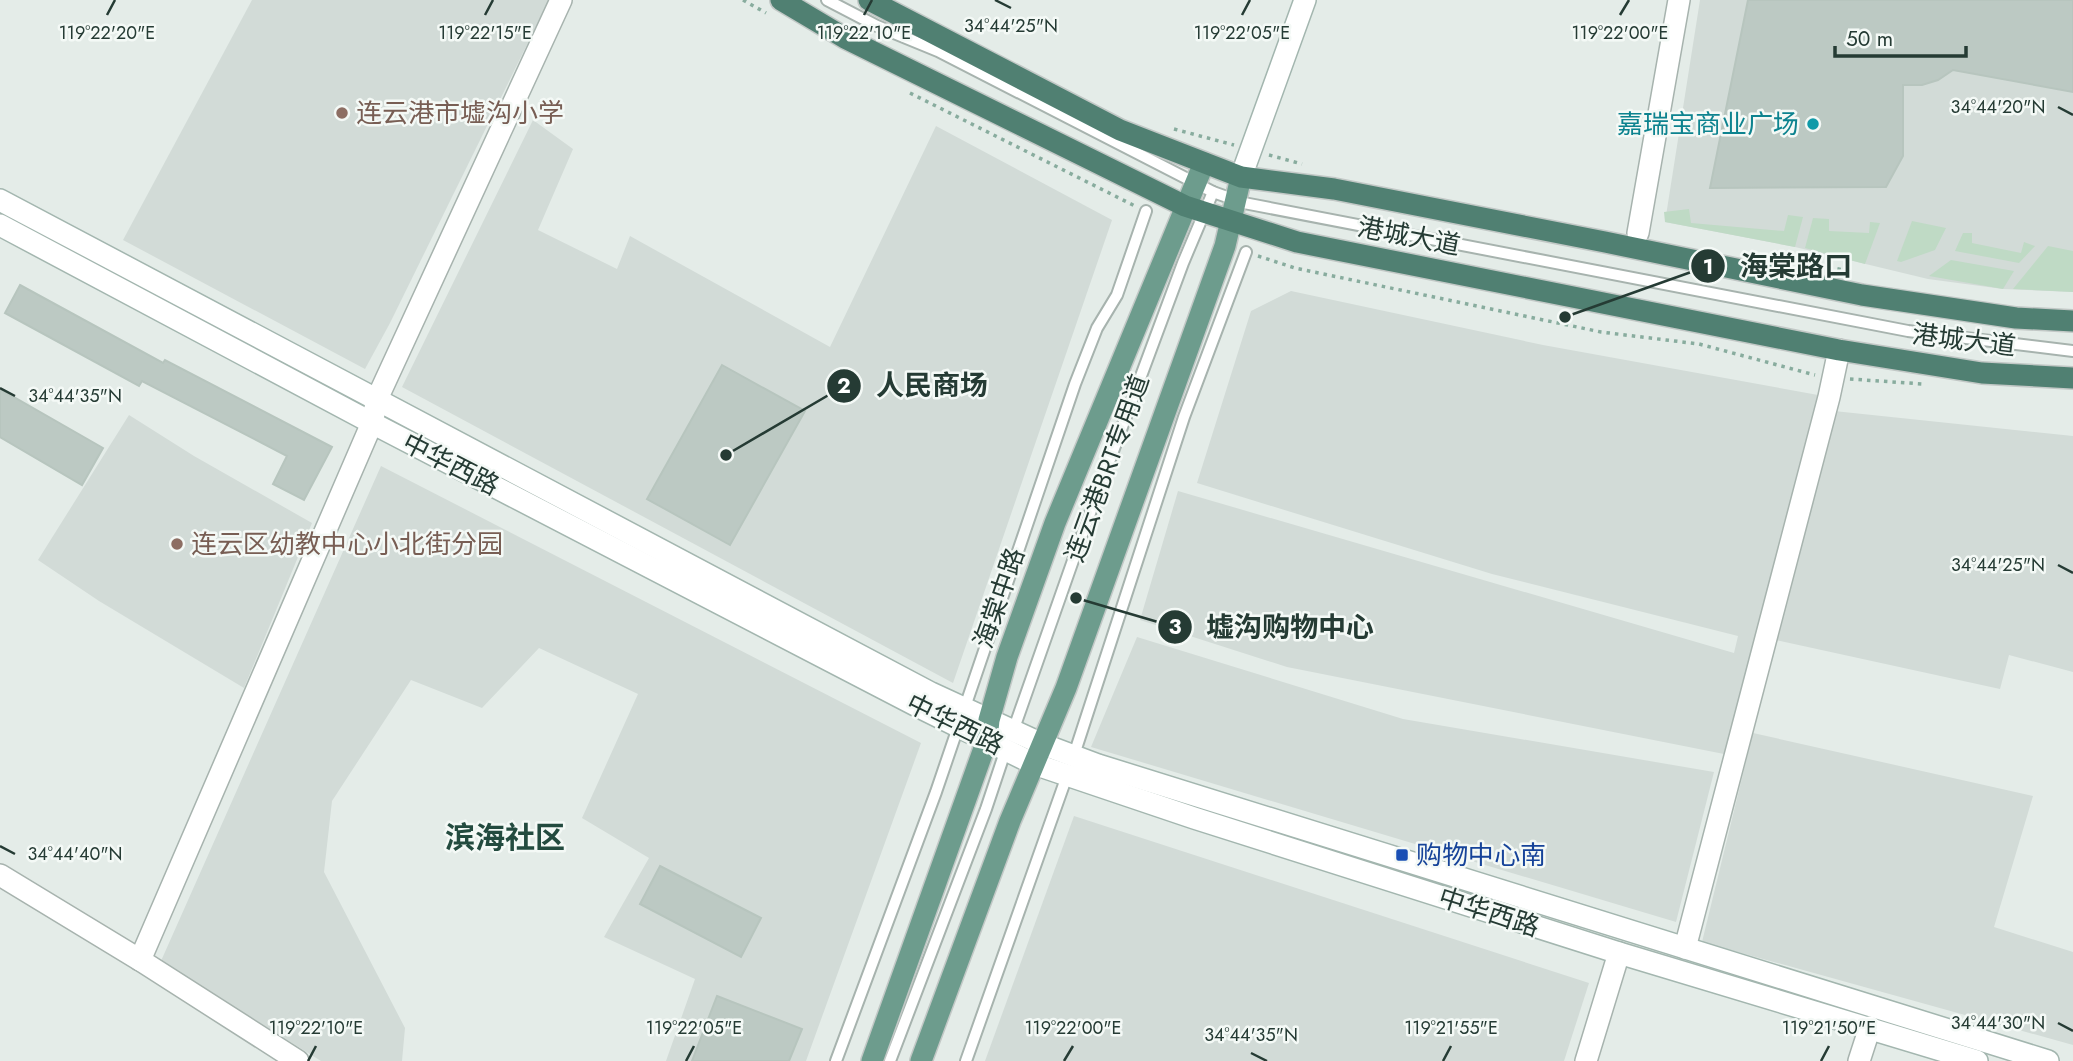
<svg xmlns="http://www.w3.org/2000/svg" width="2073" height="1061" font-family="Jost,'Noto Sans SC',sans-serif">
<rect width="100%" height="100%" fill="#e4ece8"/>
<g fill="#d2dbd7">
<polygon points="252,0 549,0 390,323 365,369 123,240"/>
<polygon points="1700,0 2073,0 2073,292 2003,289 1928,279 1795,247 1665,222"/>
<polygon points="533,120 573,149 538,230 617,269 630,236 830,347 936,126 1112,220 953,683 402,387"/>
<polygon points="1291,291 1543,345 1829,397 1734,756 1287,667 1140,620 1178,491 1734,653 1738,636 1492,574 1197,483 1251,311"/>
<polygon points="1834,411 2073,436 2073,672 2009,655 2000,689 1776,640"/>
<polygon points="129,415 194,456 312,523 244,688 99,601 38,560"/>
<polygon points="381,466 921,743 806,1061 666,1061 695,979 604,937 649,858 582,818 638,694 539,648 482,708 411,680 332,801 324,872 405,1028 402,1061 321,1061 161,961"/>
<polygon points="1137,637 1403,719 1714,772 1676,922 1091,747"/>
<polygon points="1753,733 2033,796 1994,927 2073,952 2073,1045 1702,942"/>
<polygon points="1074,816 1589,983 1564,1061 985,1061"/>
</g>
<g fill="#bfdac5">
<polygon points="1689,209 1691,223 1784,231 1788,215 1803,217 1795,247 1665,222 1664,212"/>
<polygon points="1813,218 1829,219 1829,231 1869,233 1870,222 1880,223 1865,264 1805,248"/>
<polygon points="1912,221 1946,228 1935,250 1901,262 1897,261"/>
<polygon points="1963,233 1972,233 1972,243 2021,253 2024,242 2035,246 2019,263 1955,251"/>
<polygon points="2048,246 2073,251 2073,292 2013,289"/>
<polygon points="1951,260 2014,271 2003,289 1929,276"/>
</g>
<g fill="#bcc9c3" stroke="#b7c5be" stroke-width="2">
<polygon points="1748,0 2073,0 2073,92 1953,70 1938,80 1922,85 1903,85 1903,156 1886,187 1710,188"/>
<polygon points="20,285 163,363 165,360 332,447 304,500 273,484 287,456 142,381 139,386 5,313"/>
<polygon points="722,365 805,411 730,545 647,499"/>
<polygon points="0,389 103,448 82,485 0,437"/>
<polygon points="660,866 761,918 741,957 640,904"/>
<polygon points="717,996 802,1029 789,1061 692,1061"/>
</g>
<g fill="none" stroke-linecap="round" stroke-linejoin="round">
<g stroke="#a7b3ae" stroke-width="14">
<g id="service">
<polyline points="827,0 877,26 938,51 1213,192 1244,203 1908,331 2073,351"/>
<polyline points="1012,734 1083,532 1183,263 1213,192"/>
<polyline points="1073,758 1184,417 1246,252"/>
<polyline points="836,1061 936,792 1075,384 1097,328 1117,295 1146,211"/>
<polyline points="890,1061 986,809 1006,749"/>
<polyline points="966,1061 1068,773"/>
</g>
</g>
<g stroke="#a7b3ae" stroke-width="24">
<g id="minor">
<polyline points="1638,233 1679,0"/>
<polyline points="0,875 140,960 298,1061"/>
<polyline points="1685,948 1829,397 1839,350"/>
<polyline points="1586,1061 1619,953"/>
<polyline points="1859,1061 1870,1027"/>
</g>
</g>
<g stroke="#a7b3ae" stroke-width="24">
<polyline id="tertiary" points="140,960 372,423 377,399 561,0"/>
</g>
<g stroke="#a3b6af" stroke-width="24">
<g id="secondary">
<polyline points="1241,177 1305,0"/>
<polyline points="0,200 931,693 1042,744 1098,765 2048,1061"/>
<polyline points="0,225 372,423 925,710 1034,764 1194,818 1619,953 1977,1061"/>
</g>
</g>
<g stroke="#c2c8c6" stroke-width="24">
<g id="primary">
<polyline points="872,1061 987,740 989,720 1007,657 1055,523 1204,163"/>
<polyline points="921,1061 1010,821 1066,688 1225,246 1241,177"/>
</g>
</g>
<g stroke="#c2c8c6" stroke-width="24">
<g id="trunk">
<polyline points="781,0 845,38 1185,206 1297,242 1839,350 1982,373 2073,378"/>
<polyline points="869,0 1120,130 1241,177 1334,189 1605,242 1862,295 2016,318 2073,321"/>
</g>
</g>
<g stroke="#88ac9e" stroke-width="3.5" stroke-dasharray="3.5 5" stroke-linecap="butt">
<polyline points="743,0 766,13"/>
<polyline points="910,93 1135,206"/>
<polyline points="1174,129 1234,145"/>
<polyline points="1269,155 1302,164"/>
<polyline points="1258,256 1295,268 1601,332 1699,344 1815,375"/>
<polyline points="1804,262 1844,270"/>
<polyline points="1850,379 1923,384"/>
</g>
<use href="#service" stroke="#fff" stroke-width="10"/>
<use href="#minor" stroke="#fff" stroke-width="21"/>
<use href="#tertiary" stroke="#fff" stroke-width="21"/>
<use href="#secondary" stroke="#fff" stroke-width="21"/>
<use href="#primary" stroke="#6d9c8d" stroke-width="21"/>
<use href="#trunk" stroke="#508072" stroke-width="21"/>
</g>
<path fill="none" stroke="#253b34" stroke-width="2.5" d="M 995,0 L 1011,8M 107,15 L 115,0M 485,15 L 493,0M 864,15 L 872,0M 1242,15 L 1250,0M 1620,15 L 1629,0M 2058,107 L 2073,115M 0,388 L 15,396M 2058,565 L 2073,573M 0,846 L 15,854M 2058,1023 L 2073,1031M 1251,1053 L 1267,1061M 308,1061 L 316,1046M 686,1061 L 694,1046M 1064,1061 L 1073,1046M 1443,1061 L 1451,1046M 1821,1061 L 1829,1046"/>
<g fill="#8d6e63" stroke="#f4f9f6" stroke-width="2.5">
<circle cx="342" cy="113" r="7"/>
<circle cx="177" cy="544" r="7"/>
</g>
<circle fill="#0f9aa8" stroke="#f4f9f6" stroke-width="2.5" cx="1813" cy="124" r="7"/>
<rect fill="#1a4fb4" stroke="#f4f9f6" stroke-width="2.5" x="1395" y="848" width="14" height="14" rx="3.5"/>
<g text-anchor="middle" stroke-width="5" stroke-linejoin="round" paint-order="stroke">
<g font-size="26" fill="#785e54" stroke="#f4f9f6" text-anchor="start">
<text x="356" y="122">连云港市墟沟小学</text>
<text x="191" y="553">连云区幼教中心小北街分园</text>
</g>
<g font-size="26" fill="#0d838f" stroke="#f4f9f6" text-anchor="end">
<text x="1799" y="133">嘉瑞宝商业广场</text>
</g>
<g font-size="26" fill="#253b34" stroke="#f4f9f6">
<text transform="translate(1409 236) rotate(11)" y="9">港城大道</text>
<text transform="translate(1964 340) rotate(7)" y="9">港城大道</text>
<text transform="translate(451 464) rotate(27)" y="9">中华西路</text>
<text transform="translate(1107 468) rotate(-70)" y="9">连云港BRT专用道</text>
<text transform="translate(999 598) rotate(-71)" y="9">海棠中路</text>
<text transform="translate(955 724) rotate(26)" y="9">中华西路</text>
<text transform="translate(1489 912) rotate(18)" y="9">中华西路</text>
</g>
<g font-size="26" fill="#164399" stroke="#f4f9f6" text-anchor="start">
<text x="1416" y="864">购物中心南</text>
</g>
<g font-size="30" font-weight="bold" fill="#234b3f" stroke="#f4f9f6">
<text x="505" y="848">滨海社区</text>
</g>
</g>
<g font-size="18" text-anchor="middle" fill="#253b34" stroke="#f4f9f6" stroke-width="5" stroke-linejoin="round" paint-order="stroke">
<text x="1011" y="32">34°44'25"N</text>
<text x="107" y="39">119°22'20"E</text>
<text x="485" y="39">119°22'15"E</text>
<text x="864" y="39">119°22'10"E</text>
<text x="1242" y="39">119°22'05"E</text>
<text x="1620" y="39">119°22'00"E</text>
<text x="1998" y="113">34°44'20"N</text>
<text x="75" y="402">34°44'35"N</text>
<text x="1998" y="571">34°44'25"N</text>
<text x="75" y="860">34°44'40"N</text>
<text x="1998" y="1029">34°44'30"N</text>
<text x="316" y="1034">119°22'10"E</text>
<text x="694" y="1034">119°22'05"E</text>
<text x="1073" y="1034">119°22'00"E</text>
<text x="1451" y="1034">119°21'55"E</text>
<text x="1829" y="1034">119°21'50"E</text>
<text x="1251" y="1041">34°44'35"N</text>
</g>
<path fill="none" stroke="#253b34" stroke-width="2.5" d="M1565 317L1708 266M726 455L844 386M1076 598L1175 627"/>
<g fill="#253b34" stroke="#f4f9f6" stroke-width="2.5">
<circle cx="1565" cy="317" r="7"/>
<circle cx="726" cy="455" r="7"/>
<circle cx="1076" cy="598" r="7"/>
<circle cx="1708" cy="266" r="18"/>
<circle cx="844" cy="386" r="18"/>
<circle cx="1175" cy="627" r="18"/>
</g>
<g font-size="21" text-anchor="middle" font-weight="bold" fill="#fff">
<text x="1708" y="274">1</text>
<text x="844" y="393">2</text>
<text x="1175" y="634">3</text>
</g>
<g font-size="28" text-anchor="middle" font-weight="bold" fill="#253b34" stroke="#f4f9f6" stroke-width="5" stroke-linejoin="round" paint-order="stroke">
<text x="1796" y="276">海棠路口</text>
<text x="932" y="395">人民商场</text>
<text x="1290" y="637">墟沟购物中心</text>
</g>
<path d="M1835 46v10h131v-10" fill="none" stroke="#253b34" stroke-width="3.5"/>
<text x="1846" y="46" font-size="21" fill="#253b34" stroke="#f4f9f6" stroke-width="5" paint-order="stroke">50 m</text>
</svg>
